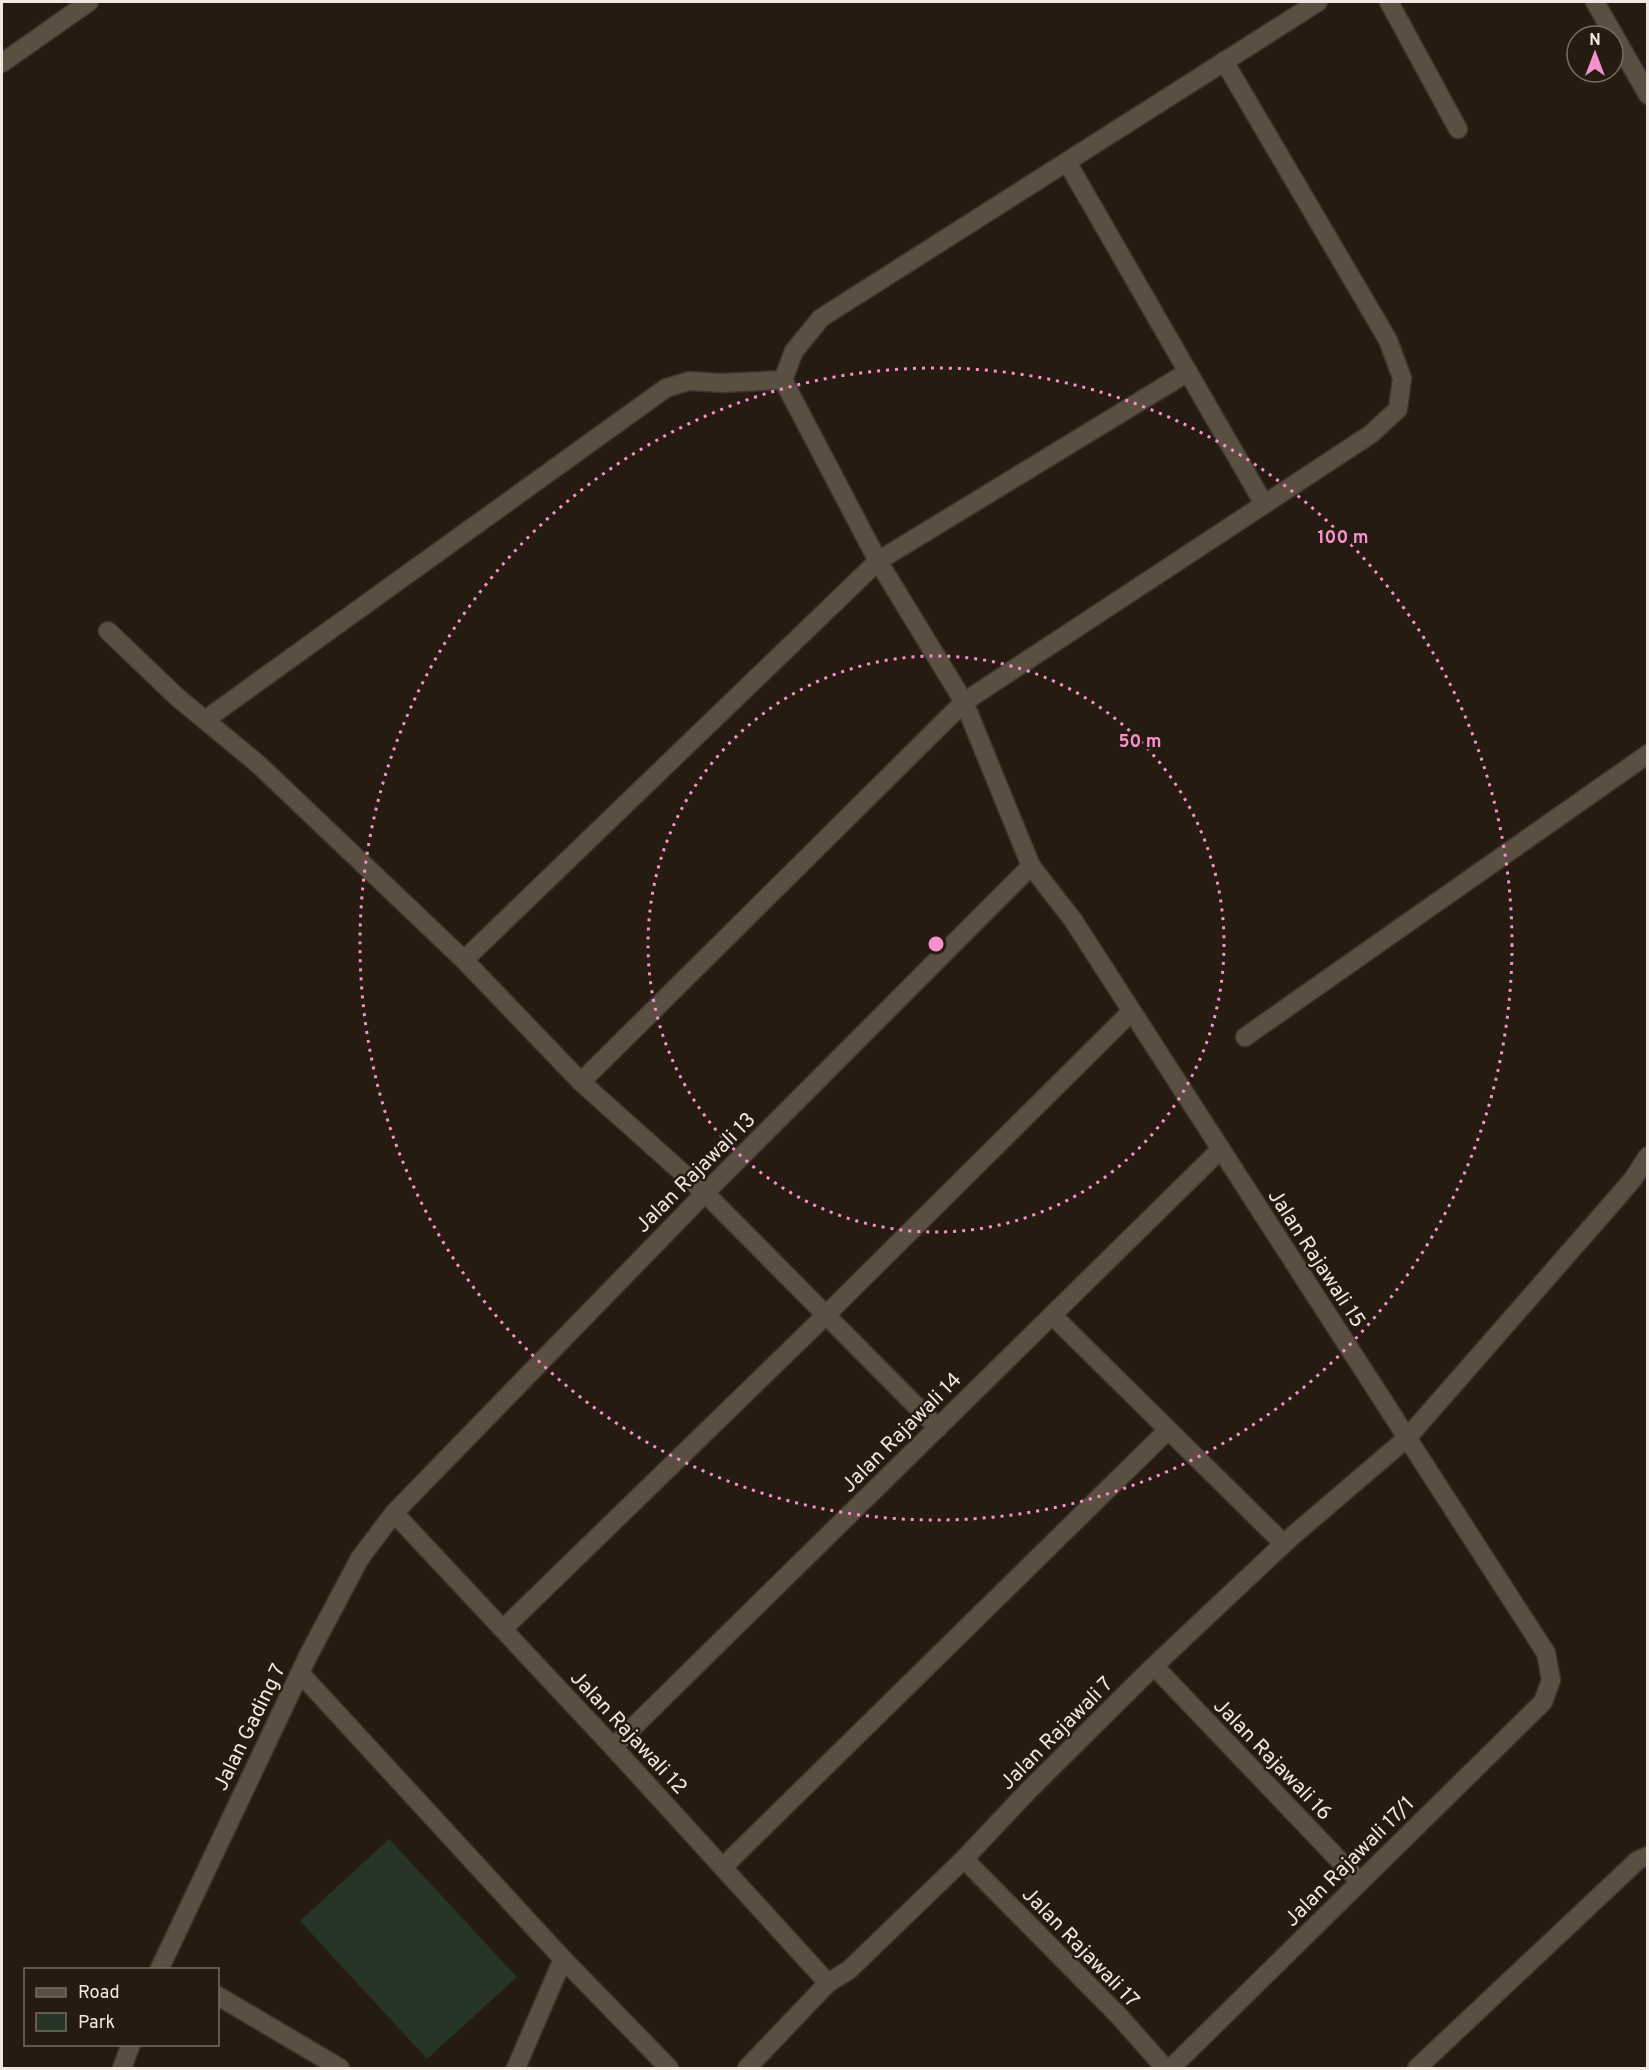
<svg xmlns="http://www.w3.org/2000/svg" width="1649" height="2070" font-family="Overpass,sans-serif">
<rect width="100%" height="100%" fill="#261b10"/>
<polygon fill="#273526" points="389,1839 517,1977 427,2059 300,1921"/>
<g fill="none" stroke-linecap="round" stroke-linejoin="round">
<g stroke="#3b332e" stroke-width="21">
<g id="lane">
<polyline points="1389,2 1458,129"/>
<polyline points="1067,162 1264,504"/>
<polyline points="878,561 1188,372"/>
<polyline points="1245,1037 1648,754"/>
<polyline points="581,1082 964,702"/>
<polyline points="705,1193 938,1428"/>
<polyline points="1052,1315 1284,1544"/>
<polyline points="1407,1438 1615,1200 1633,1179 1648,1156"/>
<polyline points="503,1629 826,1315 1131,1012"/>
<polyline points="723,1867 1168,1430"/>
<polyline points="516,2068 563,1959"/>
<polyline points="1417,2068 1638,1860 1648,1856"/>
</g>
</g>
<g stroke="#3b332e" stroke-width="21">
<g id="street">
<polyline points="1595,2 1648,95"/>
<polyline points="2,63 89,2"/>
<polyline points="108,631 177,697 258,764 464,960 581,1082 705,1193"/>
<polyline points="964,702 1371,434 1398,409 1402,378 1388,340 1224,61"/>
<polyline points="205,720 666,388 689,381 722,383 783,380"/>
<polyline points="464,960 878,561"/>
<polyline points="394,1513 613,1747 828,1983"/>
<polyline points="1154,1666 1360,1882"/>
<polyline points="300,1673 563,1959 669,2068"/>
<polyline points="613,1747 1220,1150"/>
<polyline points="964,1859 1119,2016 1165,2068"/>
<polyline points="159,1970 308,1656 360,1558 394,1513 705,1193 1031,866"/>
<polyline points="218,1996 340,2068"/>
<polyline points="122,2068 131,2044"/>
<polyline points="747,2068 828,1983 849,1970 964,1859 1029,1790 1154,1666 1290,1538 1407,1438"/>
<polyline points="1171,2068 1543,1702 1551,1680 1546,1653 1073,920 1031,866 964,702 878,561 783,380 794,351 821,318 1318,2"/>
</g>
</g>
<use href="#lane" stroke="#5b4f42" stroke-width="18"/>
<use href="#street" stroke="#5b4f42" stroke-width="18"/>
</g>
<g fill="none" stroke="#f890cc" stroke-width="3" stroke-dasharray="3 6">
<circle cx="936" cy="944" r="288"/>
<circle cx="936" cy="944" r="576"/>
</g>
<g text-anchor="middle" stroke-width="5" stroke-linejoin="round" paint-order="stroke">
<g font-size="21" fill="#efe7e0" stroke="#261b10">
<text transform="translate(695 1172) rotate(-45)" y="7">Jalan Rajawali 13</text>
<text transform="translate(1317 1258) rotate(57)" y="7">Jalan Rajawali 15</text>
<text transform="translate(901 1432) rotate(-45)" y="7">Jalan Rajawali 14</text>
<text transform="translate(249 1727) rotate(-64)" y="7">Jalan Gading 7</text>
<text transform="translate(629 1732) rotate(47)" y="7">Jalan Rajawali 12</text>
<text transform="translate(1056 1733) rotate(-45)" y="7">Jalan Rajawali 7</text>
<text transform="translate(1273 1759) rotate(46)" y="7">Jalan Rajawali 16</text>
<text transform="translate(1349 1861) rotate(-45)" y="7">Jalan Rajawali 17/1</text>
<text transform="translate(1081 1947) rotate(46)" y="7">Jalan Rajawali 17</text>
</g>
</g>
<circle cx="936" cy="944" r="9" fill="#f890cc" stroke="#261b10" stroke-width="3"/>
<g font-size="18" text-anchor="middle" font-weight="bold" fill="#f890cc" stroke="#261b10" stroke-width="5" stroke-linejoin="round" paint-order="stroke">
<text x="1343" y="543">100 m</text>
<text x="1140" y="747">50 m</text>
</g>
<rect width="1649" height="2070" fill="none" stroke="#efe7e0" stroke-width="6"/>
<rect x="24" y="1968" width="195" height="78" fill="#261b10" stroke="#766d63" stroke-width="1.5"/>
<rect x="36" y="1988" width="30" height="9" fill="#5b4f42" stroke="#766d63" stroke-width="1.5"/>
<text x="78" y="1998" font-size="18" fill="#efe7e0">Road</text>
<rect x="36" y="2013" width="30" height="18" fill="#273526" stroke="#766d63" stroke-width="1.5"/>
<text x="78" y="2028" font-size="18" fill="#efe7e0">Park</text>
<g transform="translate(1595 54)"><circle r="28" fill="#261b10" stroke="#766d63" stroke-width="1.5"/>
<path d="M0-4.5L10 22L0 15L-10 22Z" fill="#f890cc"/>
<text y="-9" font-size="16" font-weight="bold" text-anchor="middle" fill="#efe7e0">N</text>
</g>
</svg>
